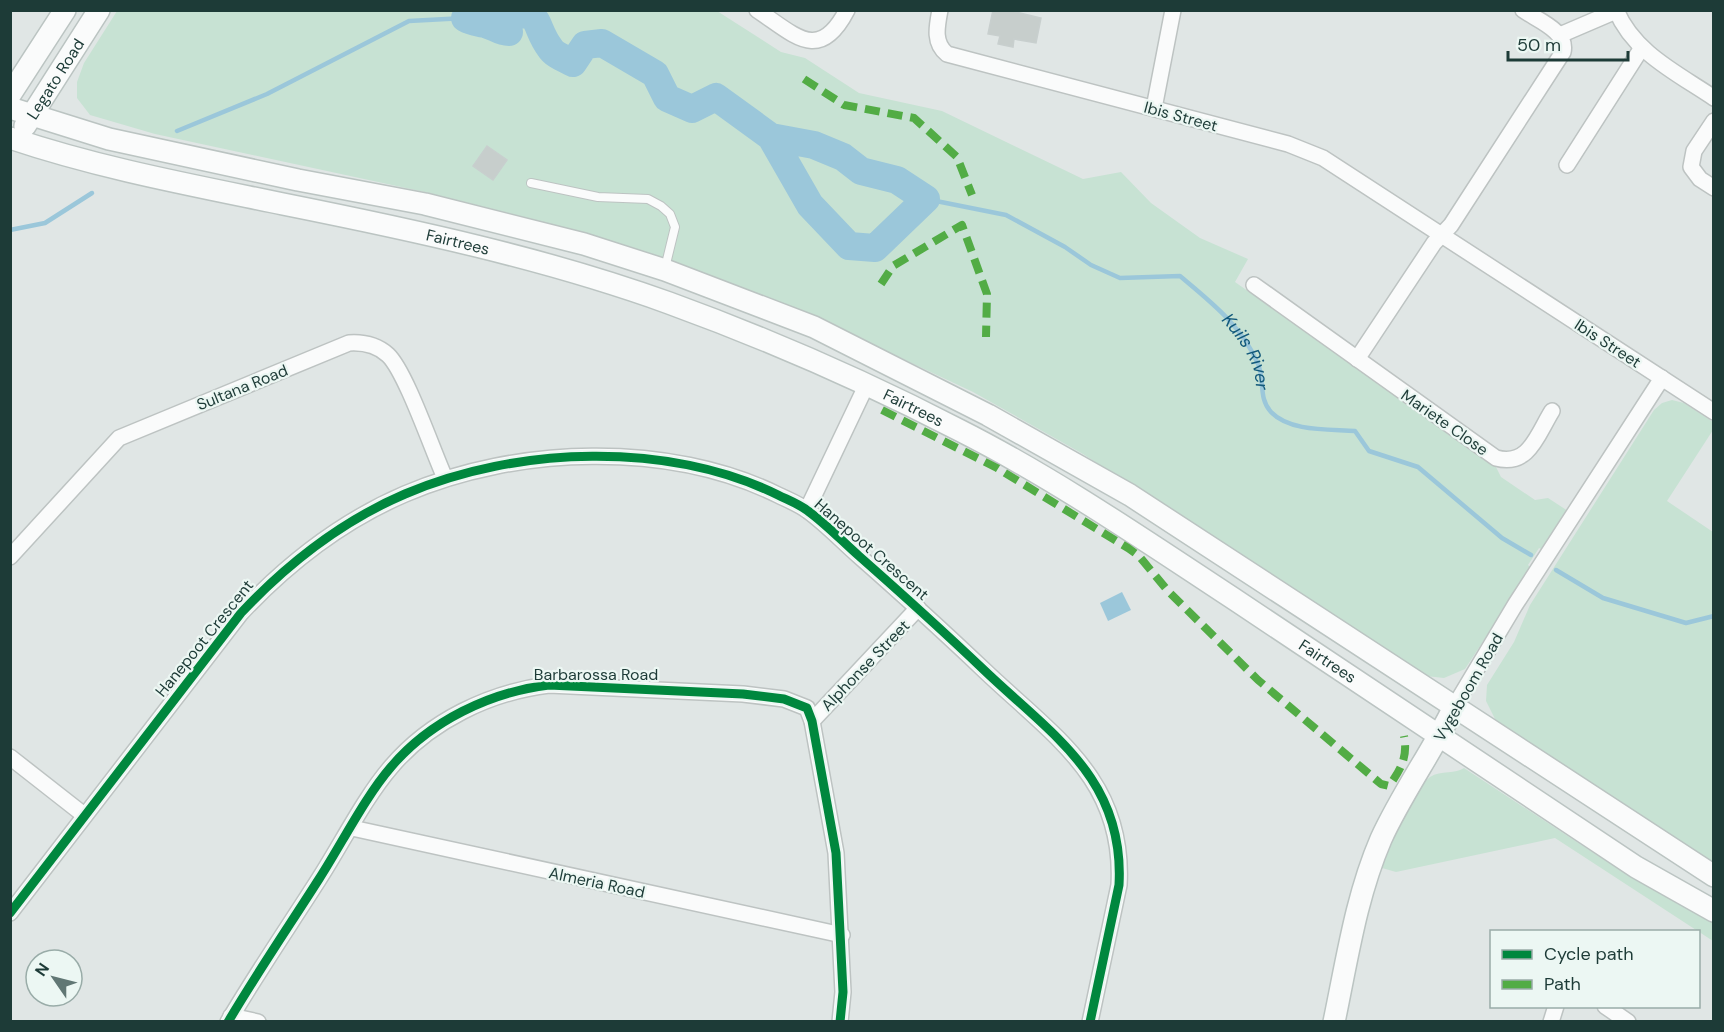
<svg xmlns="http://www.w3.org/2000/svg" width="1724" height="1032" font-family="'DM Sans',sans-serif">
<rect width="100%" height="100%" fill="#e0e6e5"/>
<g fill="#c7e2d3">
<polygon points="117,11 717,11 781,52 805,58 859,93 942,111 1083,179 1121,172 1151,203 1200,238 1248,259 1235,282 1495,465 1501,477 1535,500 1548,498 1568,511 1543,550 1539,548 1528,565 1531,568 1465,669 1444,678 1426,676 1083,454 973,392 799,310 679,264 555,225 429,193 155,134 90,115 77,98 77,82 84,63"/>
<polygon points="1672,400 1684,403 1713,422 1713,430 1667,501 1713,532 1713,864 1496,721 1486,701 1487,685 1514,642 1530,605 1654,410 1662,403"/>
<path d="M 1464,768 L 1621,871 L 1713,921 L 1713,941 L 1555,838 L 1396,872 L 1382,868 C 1390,846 1412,790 1430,777 C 1441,770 1456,774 1464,768 Z"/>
</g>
<polygon fill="#9bc7da" points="1122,592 1131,610 1108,621 1100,603"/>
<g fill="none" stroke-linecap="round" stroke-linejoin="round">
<g stroke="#9bc7da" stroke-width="4.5">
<polyline points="177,131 267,94 409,21 465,18 464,10"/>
<path id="s1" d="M 926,199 L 1006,215 L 1065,247 L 1091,265 L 1120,278 L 1180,276 C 1211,302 1242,326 1258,364 C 1265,380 1258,398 1271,412 C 1290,432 1330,429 1355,431 L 1369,451 L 1418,467 L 1502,538 L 1531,555"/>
<polyline points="10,230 45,223 92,193"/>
<polyline points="1556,570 1603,598 1686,623 1714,616"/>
</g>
<path stroke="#9bc7da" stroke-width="28" d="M 465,18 C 472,22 477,22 485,24 C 494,26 499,32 509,32 L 505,17 C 544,8 532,24 550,48 C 554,55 566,59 573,63 L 585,45 L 602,43 L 655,74 L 667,98 L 692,109 L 716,97 L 771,137 L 810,205 L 849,246 L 875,248 L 926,199 L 897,180 L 861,171 L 843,157 L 814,145 L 771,137"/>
</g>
<g fill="#c7cecc" stroke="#c8cfce" stroke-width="1.5">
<polygon points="993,10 1007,10 1041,18 1036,43 1014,39 1013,47 998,44 1000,36 988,34"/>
<polygon points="487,146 507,160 493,180 473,166"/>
</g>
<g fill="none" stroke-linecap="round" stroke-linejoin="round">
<g stroke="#bdc3c2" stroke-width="10">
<polyline id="lane" points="531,183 598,197 648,199 661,206 670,214 675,227 665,268"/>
</g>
<g stroke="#bdc3c2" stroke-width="18">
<g id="street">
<path d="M 757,10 C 795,35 819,64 847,10"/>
<path d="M 940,10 C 937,26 933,43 947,54 L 1288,144 L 1323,158 L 1714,412"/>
<path d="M 1616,10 C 1634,53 1677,73 1714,98"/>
<polyline points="1560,35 1616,11"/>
<polyline points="1154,108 1173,10"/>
<polyline points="1714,121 1694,151 1691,167 1700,179 1714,188"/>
<polyline points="1567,165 1641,49"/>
<path d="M 1254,285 L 1496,458 C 1529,467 1537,435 1552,411"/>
<path d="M 1357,359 L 1434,243 L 1451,225 L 1563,52 C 1568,31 1537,20 1523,10"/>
<polyline points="807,510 866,386"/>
<path d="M 10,557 L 119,438 L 349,343 C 364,342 377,345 388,355 C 406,372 433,452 445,478"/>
<polyline points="1454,707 1515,605 1662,378"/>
<polyline points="812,721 918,608"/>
<polyline points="10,757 84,815"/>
<polyline points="352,828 842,935"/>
<path d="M 10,913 L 241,613 C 288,563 342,521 405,494 C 516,446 669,441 778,495 C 788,500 799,504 808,511 C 826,524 842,541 859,556 C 901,593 943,631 984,670 C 1052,735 1125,779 1119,885 L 1090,1022"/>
<polyline points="1605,1006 1628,1022"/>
<polyline points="231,1016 258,1022"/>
<path d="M 228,1022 C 257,973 289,926 319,879 C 341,845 365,797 391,767 C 430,721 490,692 549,685 L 743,694 L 784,699 L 807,708 L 812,721 L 836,853 L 843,992 L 840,1022"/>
<polyline points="1551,1022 1556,1006"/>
</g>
</g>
<g stroke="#bbc4c2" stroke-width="24">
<g id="secondary">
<polyline points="10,95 65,10"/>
<polyline points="10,108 109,139 298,180 425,204 584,244 665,270 814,327 988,415 1130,495 1714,876"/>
<path id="s2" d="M 25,126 L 99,10"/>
<path id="s3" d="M 10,138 C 99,168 191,185 283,204 C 413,230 544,258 669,303 C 768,339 866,382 959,430 C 1056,479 1147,542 1237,601 C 1371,689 1504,778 1636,867 L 1714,911"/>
<path d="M 1334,1022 C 1347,960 1356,897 1381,839 C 1402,793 1432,752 1454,707"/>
</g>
</g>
<use href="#lane" stroke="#fafbfb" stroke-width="8"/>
<use href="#street" stroke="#fafbfb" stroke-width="15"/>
<use href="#secondary" stroke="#fafbfb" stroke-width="21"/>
<g stroke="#52ac45" stroke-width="8" stroke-dasharray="15 8" stroke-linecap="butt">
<polyline points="804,79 844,105 914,118 957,157 972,195"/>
<polyline points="881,284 893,266 962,225 987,294 986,337"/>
<path d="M 882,410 L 997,468 L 1128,548 L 1139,556 L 1168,591 L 1258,680 L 1381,784 L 1389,786 C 1401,769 1408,757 1404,736"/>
</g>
<g stroke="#ecf7f3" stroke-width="13">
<g id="cycleway">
<path d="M 10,913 L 241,613 C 288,563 342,521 405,494 C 516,446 669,441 778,495 C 788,500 799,504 808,511 C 826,524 842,541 859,556 C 901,593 943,631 984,670 C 1052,735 1125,779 1119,885 L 1090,1022"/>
<path d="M 228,1022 C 257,973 289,926 319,879 C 341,845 365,797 391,767 C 430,721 490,692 549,685 L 743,694 L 784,699 L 807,708 L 812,721 L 836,853 L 843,992 L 840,1022"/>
</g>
</g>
<use href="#cycleway" stroke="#00873e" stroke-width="9"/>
</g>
<g text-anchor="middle" stroke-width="4.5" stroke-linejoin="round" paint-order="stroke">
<g font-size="16" fill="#1d3b37" stroke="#ecf7f3">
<text dy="6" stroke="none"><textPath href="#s2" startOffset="56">Legato Road</textPath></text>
<text transform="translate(1181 116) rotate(15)" y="6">Ibis Street</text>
<text dy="6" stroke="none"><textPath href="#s3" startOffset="460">Fairtrees</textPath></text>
<text transform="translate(1608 343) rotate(33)" y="6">Ibis Street</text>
<text transform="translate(242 387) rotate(-22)" y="6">Sultana Road</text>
<text dy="6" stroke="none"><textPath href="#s3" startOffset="946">Fairtrees</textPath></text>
<text transform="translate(1445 422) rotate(35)" y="6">Mariete Close</text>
<text transform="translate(872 549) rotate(41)" y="6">Hanepoot Crescent</text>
<text transform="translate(204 638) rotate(-51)" y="6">Hanepoot Crescent</text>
<text dy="6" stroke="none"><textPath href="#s3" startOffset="1432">Fairtrees</textPath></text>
<text transform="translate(865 665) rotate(-46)" y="6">Alphonse Street</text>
<text x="596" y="680">Barbarossa Road</text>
<text transform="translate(1468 687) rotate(-60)" y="6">Vygeboom Road</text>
<text transform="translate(597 882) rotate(12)" y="6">Almeria Road</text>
</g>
<g font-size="18" font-style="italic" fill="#12597b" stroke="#ecf7f3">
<text dy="6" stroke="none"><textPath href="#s1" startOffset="375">Kuils River</textPath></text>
</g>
</g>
<rect width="1724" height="1032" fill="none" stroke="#1d3b37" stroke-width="24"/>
<rect x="1490" y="930" width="210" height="78" fill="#ecf7f3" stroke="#99aca8" stroke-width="1.5"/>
<rect x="1502" y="950" width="30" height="9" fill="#00873e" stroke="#99aca8" stroke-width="1.5"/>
<text x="1544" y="960" font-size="18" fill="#1d3b37">Cycle path</text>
<rect x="1502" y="980" width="30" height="9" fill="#52ac45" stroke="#99aca8" stroke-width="1.5"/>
<text x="1544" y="990" font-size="18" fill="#1d3b37">Path</text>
<g transform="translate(54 978) rotate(305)"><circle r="28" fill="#ecf7f3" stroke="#99aca8" stroke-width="1.5"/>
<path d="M0-4.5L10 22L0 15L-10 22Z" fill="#617774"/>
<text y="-9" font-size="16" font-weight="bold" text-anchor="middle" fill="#1d3b37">N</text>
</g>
<path d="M1508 51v9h120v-9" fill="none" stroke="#1d3b37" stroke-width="3"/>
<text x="1517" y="51" font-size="18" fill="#1d3b37" stroke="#ecf7f3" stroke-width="4.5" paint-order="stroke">50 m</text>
</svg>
